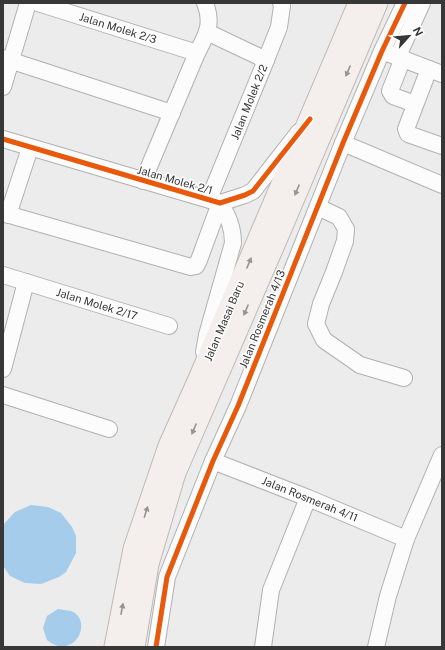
<svg xmlns="http://www.w3.org/2000/svg" width="445" height="650" font-family="'Public Sans',sans-serif">
<rect width="100%" height="100%" fill="#ececed"/>
<g fill="#a5ccea">
<polygon points="31,505 48,507 61,513 72,527 76,536 76,553 66,572 59,577 41,584 25,583 10,576 3,566 3,525 15,512"/>
<path d="M 58,609 C 62,610 67,610 71,611 C 90,618 81,650 58,646 C 54,645 50,642 47,640 L 43,628 L 47,616 Z"/>
</g>
<g fill="none" stroke-linecap="round" stroke-linejoin="round">
<g stroke="#b1b1b2" stroke-width="18">
<g id="minor">
<polyline points="38,3 197,53"/>
<polyline points="207,32 266,60"/>
<polyline points="382,51 442,74"/>
<polyline points="398,56 422,3"/>
<polyline points="3,58 172,113"/>
<polyline points="403,58 390,91 393,96 415,104"/>
<polyline points="429,69 406,129 408,134 442,146"/>
<polyline points="3,87 28,3"/>
<polyline points="3,139 220,203 245,195 253,191 299,132"/>
<polyline points="343,143 442,185"/>
<path d="M 143,181 L 197,53 C 207,34 213,24 205,3"/>
<polyline points="209,199 266,60 279,27 282,6 281,3"/>
<polyline points="318,207 339,217 346,229 345,241 334,272 321,304 316,324 324,340 360,365 404,378"/>
<polyline points="3,213 191,267 196,266 199,260 220,203"/>
<polyline points="8,215 30,148"/>
<polyline points="3,275 169,326"/>
<path d="M 204,352 L 207,335 L 233,243 C 233,227 228,216 220,203"/>
<polyline points="3,369 26,282"/>
<polyline points="3,395 109,429"/>
<polyline points="213,461 308,498 406,539"/>
<polyline points="156,647 167,577 213,461 238,406 343,143 382,51 405,3"/>
<polyline points="263,647 271,590 308,498"/>
<polyline points="376,647 388,596 406,539 442,455"/>
</g>
</g>
<g stroke="#c1b8b5" stroke-width="23">
<g id="major">
<polyline points="115,647 134,549 169,446 199,379 359,3"/>
<polyline points="134,647 148,564 175,473 280,231 377,3"/>
</g>
</g>
<use href="#minor" stroke="#fcfcfc" stroke-width="16"/>
<use href="#major" stroke="#f4efec" stroke-width="21"/>
<g stroke="#fff" stroke-width="8">
<g id="cycleway">
<polyline points="3,139 220,203 245,195 253,191 310,119"/>
<polyline points="156,647 167,577 213,461 238,406 343,143 382,51 405,3"/>
</g>
</g>
<use href="#cycleway" stroke="#e8590c" stroke-width="5"/>
</g>
<defs><path id="oneway-solid" d="M-6-.8H1V-3.2L6.5 0L1 3.2V.8H-6Z"/></defs>
<g fill="#969392">
<use href="#oneway-solid" transform="translate(348 71) rotate(113)"/>
<use href="#oneway-solid" transform="translate(297 190) rotate(113)"/>
<use href="#oneway-solid" transform="translate(249 263) rotate(-67)"/>
<use href="#oneway-solid" transform="translate(246 310) rotate(113)"/>
<use href="#oneway-solid" transform="translate(194 429) rotate(113)"/>
<use href="#oneway-solid" transform="translate(146 512) rotate(-72)"/>
<use href="#oneway-solid" transform="translate(122 609) rotate(-79)"/>
</g>
<g text-anchor="middle" stroke-width="3" stroke-linejoin="round" paint-order="stroke">
<g font-size="11" fill="#373738" stroke="#fff">
<text transform="translate(118 28) rotate(17)" y="4">Jalan Molek 2/3</text>
<text transform="translate(249 102) rotate(-68)" y="4">Jalan Molek 2/2</text>
<text transform="translate(175 180) rotate(16)" y="4">Jalan Molek 2/1</text>
<text transform="translate(97 304) rotate(17)" y="4">Jalan Molek 2/17</text>
<text transform="translate(262 319) rotate(-68)" y="4">Jalan Rosmerah 4/13</text>
<text transform="translate(224 321) rotate(-67)" y="4">Jalan Masai Baru</text>
<text transform="translate(310 499) rotate(22)" y="4">Jalan Rosmerah 4/11</text>
</g>
</g>
<rect width="445" height="650" fill="none" stroke="#373738" stroke-width="8"/>
<g transform="translate(409 36) rotate(63)" stroke="#ffffff" stroke-width="3" paint-order="stroke">
<path d="M0-3L7 15L0 10L-7 15Z" fill="#373738"/>
<text y="-6" font-size="11" font-weight="bold" text-anchor="middle" fill="#373738">N</text>
</g>
</svg>
